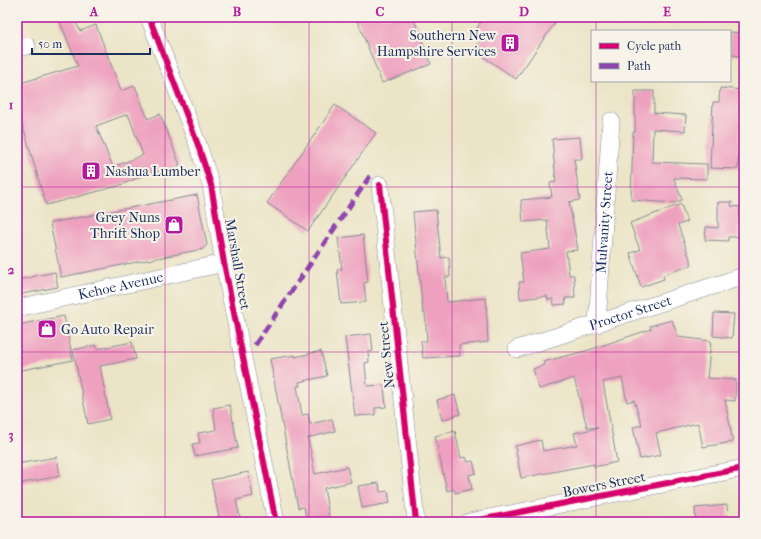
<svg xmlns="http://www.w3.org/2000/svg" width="761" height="539" font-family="'IM FELL French Canon',serif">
<rect width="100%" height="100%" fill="#f7f3e8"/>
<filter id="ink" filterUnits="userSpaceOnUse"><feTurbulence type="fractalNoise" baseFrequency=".025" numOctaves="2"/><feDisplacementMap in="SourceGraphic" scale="8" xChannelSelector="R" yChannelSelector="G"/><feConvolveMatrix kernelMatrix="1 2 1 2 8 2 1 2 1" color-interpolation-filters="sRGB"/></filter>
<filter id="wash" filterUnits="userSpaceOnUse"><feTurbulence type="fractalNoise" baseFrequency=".012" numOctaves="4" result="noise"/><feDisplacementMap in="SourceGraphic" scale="16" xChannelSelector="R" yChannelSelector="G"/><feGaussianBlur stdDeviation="0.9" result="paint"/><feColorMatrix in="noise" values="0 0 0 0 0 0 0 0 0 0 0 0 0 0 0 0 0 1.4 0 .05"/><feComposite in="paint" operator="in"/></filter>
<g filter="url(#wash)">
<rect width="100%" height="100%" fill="#ebe4c6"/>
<g id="blocks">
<g fill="#eea1bf" fill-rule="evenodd">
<path d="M 58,17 L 74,17 L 80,31 L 96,25 L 121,91 L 135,86 L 148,119 L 160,114 L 180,165 L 159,175 L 157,170 L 118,186 L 46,205 L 17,106 L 17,84 L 78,66 ZM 128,114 L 143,155 L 113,167 L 96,126 Z"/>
<polygon points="356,17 413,17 431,64 382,83"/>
<polygon points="484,17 559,17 516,79 474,50 483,37 475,31"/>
<polygon points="730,32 744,33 744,56 730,55"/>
<polygon points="720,88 742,90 738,142 739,142 738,169 710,168 713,102 719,102"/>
<polygon points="635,91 654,91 654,113 686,115 685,131 653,129 652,162 707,164 707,179 674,178 682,200 674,203 631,200 633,132 635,132"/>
<polygon points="335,105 376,133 308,231 267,203"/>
<polygon points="580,137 582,159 574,159 580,200 569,202 578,250 566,251 569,275 574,275 575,298 565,298 566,304 554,305 553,299 548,300 547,296 520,299 519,282 524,282 520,253 550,249 547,220 523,222 521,200 552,197 550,183 556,182 552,139"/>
<polygon points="197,195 207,245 203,249 61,277 50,223"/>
<polygon points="718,202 732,202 731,206 740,207 739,237 728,237 728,241 705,240 706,227 718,228"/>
<polygon points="681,204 687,222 678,225 692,265 663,275 664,279 641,287 630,253 640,250 630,223"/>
<polygon points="436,210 441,258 449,257 450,277 445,277 447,302 486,298 488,342 459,345 460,356 423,358 421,341 427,341 425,313 423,313 413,212"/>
<polygon points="363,235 368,282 364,283 366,302 341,304 337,270 342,269 338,238"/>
<polygon points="55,272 58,287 17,295 17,280"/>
<polygon points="714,313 734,314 732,338 713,336"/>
<polygon points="64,316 73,360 17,371 17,325"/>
<polygon points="672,320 678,337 711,341 707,378 736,380 735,401 725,400 733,442 703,447 698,423 656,433 661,455 640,459 633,427 642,425 634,400 627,402 622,378 603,382 617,462 594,467 594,464 521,478 515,446 541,440 543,451 577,445 574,433 598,428 587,427 574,378 539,389 533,369 544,365 543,362 589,350 651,329 650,326"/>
<polygon points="371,334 373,351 368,352 369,362 365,363 367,386 384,385 386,407 375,408 375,415 355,416 345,337"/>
<polygon points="132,342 136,359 100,366 110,419 88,424 73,350 96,345 97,349"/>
<polygon points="321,351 327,376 299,382 300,386 297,386 302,415 308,414 310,424 332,419 335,431 308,438 315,474 347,467 351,482 324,488 330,522 307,522 304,507 298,508 270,359 295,355 295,357"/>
<polygon points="455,395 460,414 442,420 437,400"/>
<polygon points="230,405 238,448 195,456 192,444 200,443 198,433 216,430 213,408"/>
<polygon points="455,431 461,458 466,457 468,462 473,461 476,473 469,475 472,489 455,493 454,489 447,491 435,436"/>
<polygon points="57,457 60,476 17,484 17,464"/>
<polygon points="248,472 253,496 236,500 241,522 220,522 211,480"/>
<polygon points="379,483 380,492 388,491 390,503 362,508 358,486"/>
<polygon points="727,505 728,522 696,522 695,508"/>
</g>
</g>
</g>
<g filter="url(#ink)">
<use href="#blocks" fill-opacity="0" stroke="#838a92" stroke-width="1"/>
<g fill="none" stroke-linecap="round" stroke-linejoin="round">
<g stroke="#838a92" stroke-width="18">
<g id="minor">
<polyline points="149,17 198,145 211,185 224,263 276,522"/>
<polyline points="17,48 27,46"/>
<polyline points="380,185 416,522"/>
<path id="s1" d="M 17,308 L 224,263"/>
<path id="s2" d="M 597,324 L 611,121"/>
<path id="s3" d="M 517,349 L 744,276"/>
<polyline points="469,522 744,468"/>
</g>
</g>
<use href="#minor" stroke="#fff" stroke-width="17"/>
<polyline stroke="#8e44ad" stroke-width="5" stroke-dasharray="10 5" stroke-linecap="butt" points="255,345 370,176"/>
<g stroke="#f7f3e8" stroke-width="8">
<g id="cycleway">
<polyline points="149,17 198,145 211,185 224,263 276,522"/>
<polyline points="380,185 416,522"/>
<polyline points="469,522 744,468"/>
</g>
</g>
<use href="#cycleway" stroke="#d6006c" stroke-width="6"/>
</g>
</g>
<path fill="none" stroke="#b5179e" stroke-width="1" stroke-opacity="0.55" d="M 165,17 L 165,522M 309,17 L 309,522M 452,17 L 452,522M 596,17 L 596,31M 596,81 L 596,522M 17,187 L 744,187M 17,352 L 744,352"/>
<defs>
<g id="building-square" transform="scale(1)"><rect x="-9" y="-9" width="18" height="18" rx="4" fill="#b5179e" stroke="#f7f3e8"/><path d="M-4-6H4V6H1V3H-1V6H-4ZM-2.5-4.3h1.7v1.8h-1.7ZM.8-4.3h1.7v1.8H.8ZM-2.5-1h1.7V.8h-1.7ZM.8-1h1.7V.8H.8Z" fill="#fff"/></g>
<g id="shop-square" transform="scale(1)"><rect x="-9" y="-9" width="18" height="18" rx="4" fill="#b5179e" stroke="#f7f3e8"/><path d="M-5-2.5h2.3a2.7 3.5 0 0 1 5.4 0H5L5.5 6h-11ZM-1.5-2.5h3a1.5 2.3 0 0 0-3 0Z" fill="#fff"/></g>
</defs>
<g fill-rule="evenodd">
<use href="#building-square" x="510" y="43"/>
<use href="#building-square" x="91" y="171"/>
<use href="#shop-square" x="174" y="225"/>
<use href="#shop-square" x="47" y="329"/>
</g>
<g text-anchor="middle" stroke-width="4" stroke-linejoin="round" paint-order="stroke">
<g font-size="14" fill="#1b2f5e" stroke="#f7f3e8" text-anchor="end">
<text x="496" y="40">Southern New<tspan x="496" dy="16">Hampshire Services</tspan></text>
<text x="105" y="176" text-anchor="start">Nashua Lumber</text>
<text x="160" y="222">Grey Nuns<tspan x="160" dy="16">Thrift Shop</tspan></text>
<text x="61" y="334" text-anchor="start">Go Auto Repair</text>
</g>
<g font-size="14" fill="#1b2f5e" stroke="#f7f3e8">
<text dy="5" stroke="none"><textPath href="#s2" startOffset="102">Mulvanity Street</textPath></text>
<text transform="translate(238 264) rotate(80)" y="5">Marshall Street</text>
<text dy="5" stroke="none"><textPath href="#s1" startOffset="106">Kehoe Avenue</textPath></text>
<text dy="5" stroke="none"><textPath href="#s3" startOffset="119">Proctor Street</textPath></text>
<text transform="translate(386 355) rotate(-96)" y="5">New Street</text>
<text transform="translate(604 484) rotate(-11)" y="5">Bowers Street</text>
</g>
</g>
<rect width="761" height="539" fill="none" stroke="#f7f3e8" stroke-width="44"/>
<rect x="591" y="30" width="140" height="52" fill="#f7f3e8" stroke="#9fa5b1"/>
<rect x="599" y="43" width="20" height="6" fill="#d6006c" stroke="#9fa5b1"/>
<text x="627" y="50" font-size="12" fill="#1b2f5e">Cycle path</text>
<rect x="599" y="63" width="20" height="6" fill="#8e44ad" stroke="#9fa5b1"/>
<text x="627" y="70" font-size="12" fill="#1b2f5e">Path</text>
<path d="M32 48v6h118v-6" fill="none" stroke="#1b2f5e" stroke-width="2"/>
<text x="38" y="48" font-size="12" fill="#1b2f5e" stroke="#f7f3e8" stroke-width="3" paint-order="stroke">50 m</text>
<rect x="22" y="22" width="717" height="495" fill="none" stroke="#b5179e" stroke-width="1.5"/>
<g font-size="13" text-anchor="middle" font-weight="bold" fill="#b5179e">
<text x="94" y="16">A</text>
<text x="237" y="16">B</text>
<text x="380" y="16">C</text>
<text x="524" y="16">D</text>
<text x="667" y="16">E</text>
<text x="11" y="109">1</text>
<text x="11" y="274">2</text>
<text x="11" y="439">3</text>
</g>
</svg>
